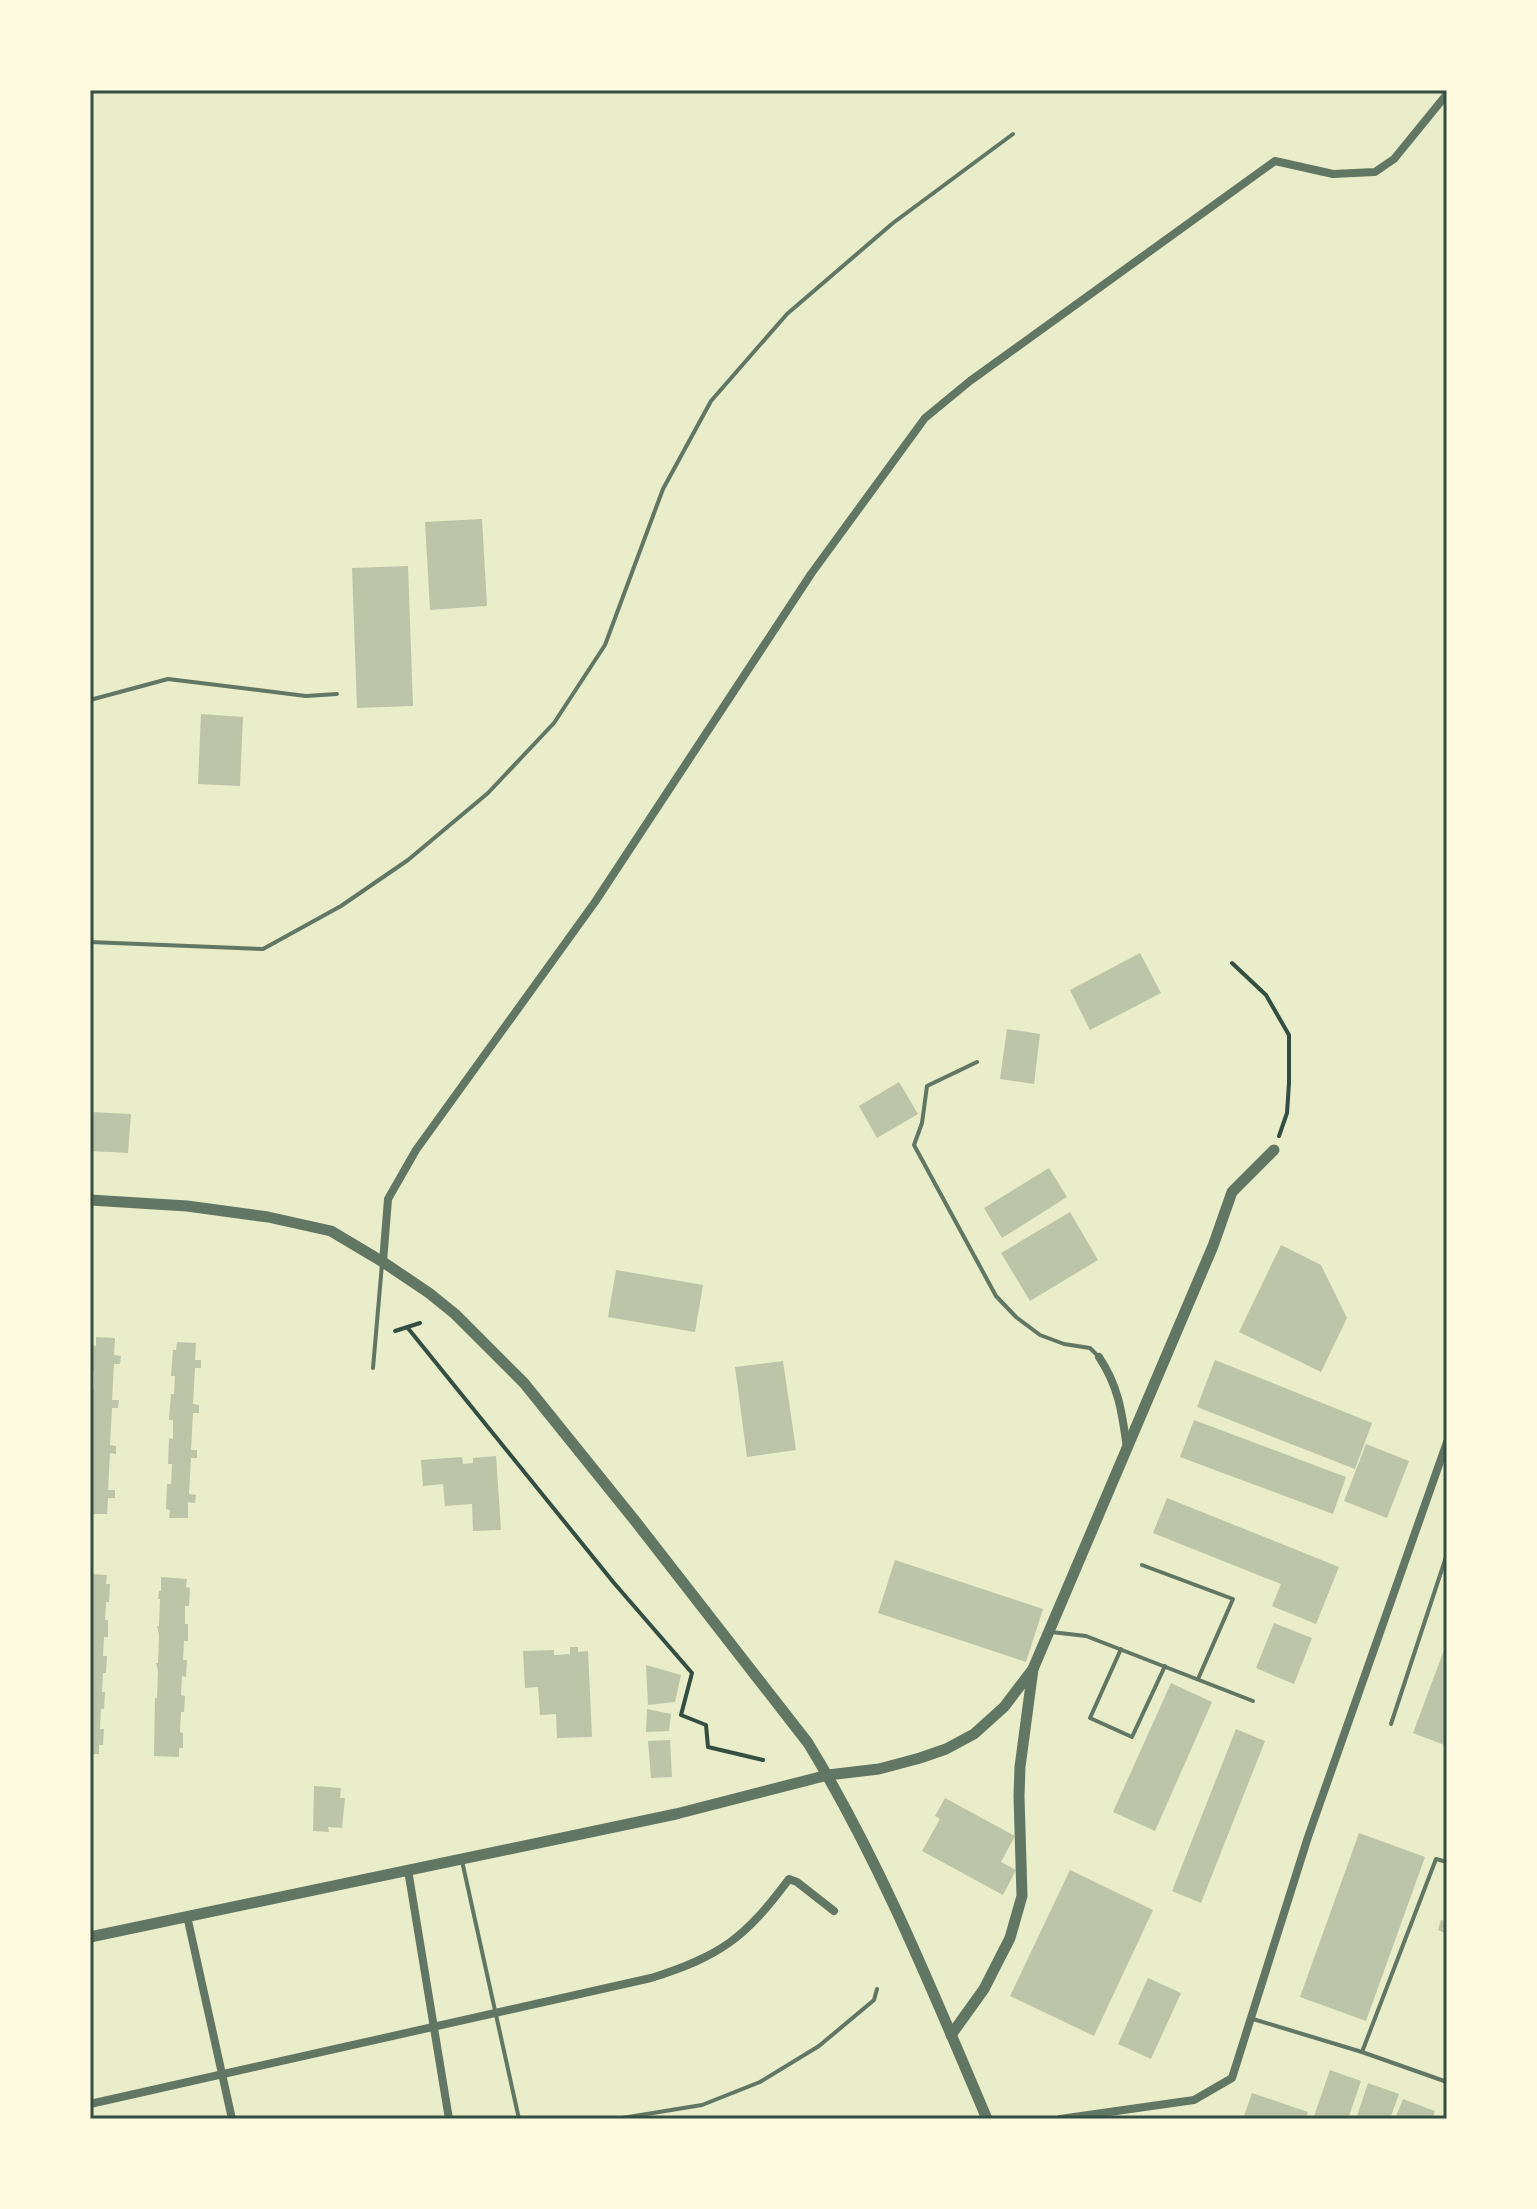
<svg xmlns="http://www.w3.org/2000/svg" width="1537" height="2209" font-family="Merriweather,serif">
<rect width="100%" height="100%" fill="#e9edc9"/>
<g fill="#bcc5a7">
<polygon points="482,519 487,606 430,610 425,522"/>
<polygon points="408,566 413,706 357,708 352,568"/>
<polygon points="201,714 243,717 240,786 198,784"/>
<polygon points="1140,953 1161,993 1090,1030 1070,990"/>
<polygon points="1007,1029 1040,1034 1034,1084 1000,1079"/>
<polygon points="899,1082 918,1114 877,1138 859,1106"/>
<polygon points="90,1112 131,1114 128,1153 90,1151"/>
<polygon points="1049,1168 1067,1197 1002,1238 984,1208"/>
<polygon points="1070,1212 1098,1260 1030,1301 1001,1253"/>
<polygon points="1281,1245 1321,1265 1347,1318 1321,1372 1239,1332"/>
<polygon points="616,1270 703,1285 695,1332 608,1317"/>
<polygon points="96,1337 115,1338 114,1355 121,1356 120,1364 114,1364 112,1400 119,1400 118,1408 112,1408 110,1445 116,1446 116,1454 110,1453 108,1490 115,1490 115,1498 108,1498 107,1514 90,1514 90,1434 92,1434 92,1415 90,1415 90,1389 94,1389 94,1371 91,1371 92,1345 96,1346"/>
<polygon points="177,1342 196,1343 195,1360 201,1360 201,1368 195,1368 193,1404 199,1405 199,1413 193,1413 191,1450 197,1450 197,1458 191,1458 189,1494 196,1495 195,1503 188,1502 188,1518 169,1518 170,1510 166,1509 167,1484 171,1484 172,1464 168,1464 169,1438 173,1439 173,1420 169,1420 171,1394 174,1394 175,1376 171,1376 173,1350 176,1350"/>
<polygon points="1215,1360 1372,1423 1355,1469 1197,1407"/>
<polygon points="783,1361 796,1450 747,1457 735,1367"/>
<polygon points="1194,1420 1346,1477 1333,1514 1180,1457"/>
<polygon points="1366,1444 1409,1461 1387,1518 1344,1501"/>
<polygon points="496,1456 501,1530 473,1531 472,1504 445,1506 443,1484 423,1486 421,1460 462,1457 463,1464 473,1463 473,1458"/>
<polygon points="1167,1498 1339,1567 1316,1624 1272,1606 1281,1584 1153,1533"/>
<polygon points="895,1560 1043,1609 1026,1662 878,1613"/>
<polygon points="90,1574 107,1575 106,1584 110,1584 109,1602 106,1602 105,1620 108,1620 108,1637 104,1637 103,1656 107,1656 106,1673 103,1673 102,1692 105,1692 104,1709 101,1709 100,1729 104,1729 103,1745 99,1745 99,1754 90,1754"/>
<polygon points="161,1577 187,1579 186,1587 190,1588 189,1606 185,1606 185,1624 188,1624 188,1641 184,1641 183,1660 187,1660 186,1677 182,1676 181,1695 185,1696 184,1712 181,1712 180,1732 183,1733 183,1748 179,1748 179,1757 154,1756 155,1698 157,1698 158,1671 156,1663 158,1663 159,1635 157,1626 159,1626 160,1599 158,1599 159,1591 161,1591"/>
<polygon points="1274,1623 1312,1638 1294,1684 1256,1668"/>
<polygon points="1447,1642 1447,1746 1413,1733"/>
<polygon points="570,1647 578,1647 578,1652 588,1651 592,1737 557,1738 556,1714 540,1715 538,1687 525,1688 523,1651 554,1650 554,1655 570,1654"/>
<polygon points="646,1665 681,1675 675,1702 648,1705"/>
<polygon points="1171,1683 1212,1702 1155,1831 1113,1812"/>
<polygon points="647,1709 671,1714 669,1731 646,1732"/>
<polygon points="1236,1729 1265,1741 1201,1903 1172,1891"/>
<polygon points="670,1740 672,1777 651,1778 648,1741"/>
<polygon points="314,1786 341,1788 340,1798 345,1798 342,1828 328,1827 329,1832 313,1831"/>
<polygon points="945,1798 1015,1836 1001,1862 1016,1870 1003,1895 922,1851 940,1819 935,1816"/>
<polygon points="1359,1833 1425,1857 1366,2021 1300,1997"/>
<polygon points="1070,1870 1153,1910 1094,2036 1010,1996"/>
<polygon points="1441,1920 1447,1922 1447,1934 1438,1930"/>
<polygon points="1148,1978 1181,1993 1151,2059 1118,2044"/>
<polygon points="1330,2070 1361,2081 1348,2119 1313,2119"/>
<polygon points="1368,2083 1399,2094 1390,2119 1356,2119"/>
<polygon points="1252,2093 1308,2112 1306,2119 1243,2119"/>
<polygon points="1403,2099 1435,2111 1432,2119 1395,2119"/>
</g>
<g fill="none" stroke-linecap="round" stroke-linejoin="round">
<g stroke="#344e41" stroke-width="4">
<polyline points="1232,963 1266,995 1289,1035 1289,1083 1287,1113 1279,1136"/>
<polyline points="407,1327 614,1583 692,1673 681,1715 706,1725 708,1747 763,1760"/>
<polyline points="395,1331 420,1323"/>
</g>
<g stroke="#617663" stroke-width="4">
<polyline points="90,700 168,679 306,696 337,694"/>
<polyline points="90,942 263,949 341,906 408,860 488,793 554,723 605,645 663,489 711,401 787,314 893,223 1013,134"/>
<polyline points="977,1062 927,1086 922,1123 914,1145 996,1296 1016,1317 1040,1335 1064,1344 1090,1348 1099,1357"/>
<polyline points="373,1368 382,1264"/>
<polyline points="1142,1565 1233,1599 1198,1679"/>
<polyline points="1051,1632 1086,1636 1253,1701"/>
<polyline points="1121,1649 1090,1718 1132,1737 1165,1666"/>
<polyline points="1391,1724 1447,1554"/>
<polyline points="462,1861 519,2119"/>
<polyline points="1253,2019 1362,2052 1436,1859 1447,1862"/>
<polyline points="1362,2052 1447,2082"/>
<polyline points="616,2119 702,2105 760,2082 819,2046 874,2000 877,1989"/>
</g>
<g stroke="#617663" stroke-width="8">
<polyline points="383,1262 388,1199 416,1150 595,902 811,574 925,418 970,381 1275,161 1333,174 1375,172 1394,159 1447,94"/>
<path d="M 1099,1357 C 1119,1387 1122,1413 1127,1448"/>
<polyline points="408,1870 449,2119"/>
<polyline points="187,1916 232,2119"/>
<path d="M 90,2104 L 651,1978 C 721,1956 745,1938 789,1879 L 797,1882 L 834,1911"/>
<polyline points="1060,2119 1194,2100 1232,2078 1308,1837 1447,1442"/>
</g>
<g stroke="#617663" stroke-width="11">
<path d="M 90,1200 L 187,1206 L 268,1217 L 331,1231 L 383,1262 L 429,1293 L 455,1314 L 524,1383 L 636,1522 L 808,1743 C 880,1861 933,1992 987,2119"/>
<polyline points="90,1937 676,1814 828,1775 879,1769 920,1758 946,1749 974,1734 1004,1707 1033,1669"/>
<polyline points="951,2035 984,1989 1010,1938 1022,1896 1019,1796 1020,1767 1033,1669 1213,1246 1232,1192 1274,1150"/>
</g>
</g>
<rect width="1537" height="2209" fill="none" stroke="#fefae0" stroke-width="184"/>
<rect x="92" y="92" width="1353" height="2025" fill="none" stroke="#344e41" stroke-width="3"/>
</svg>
